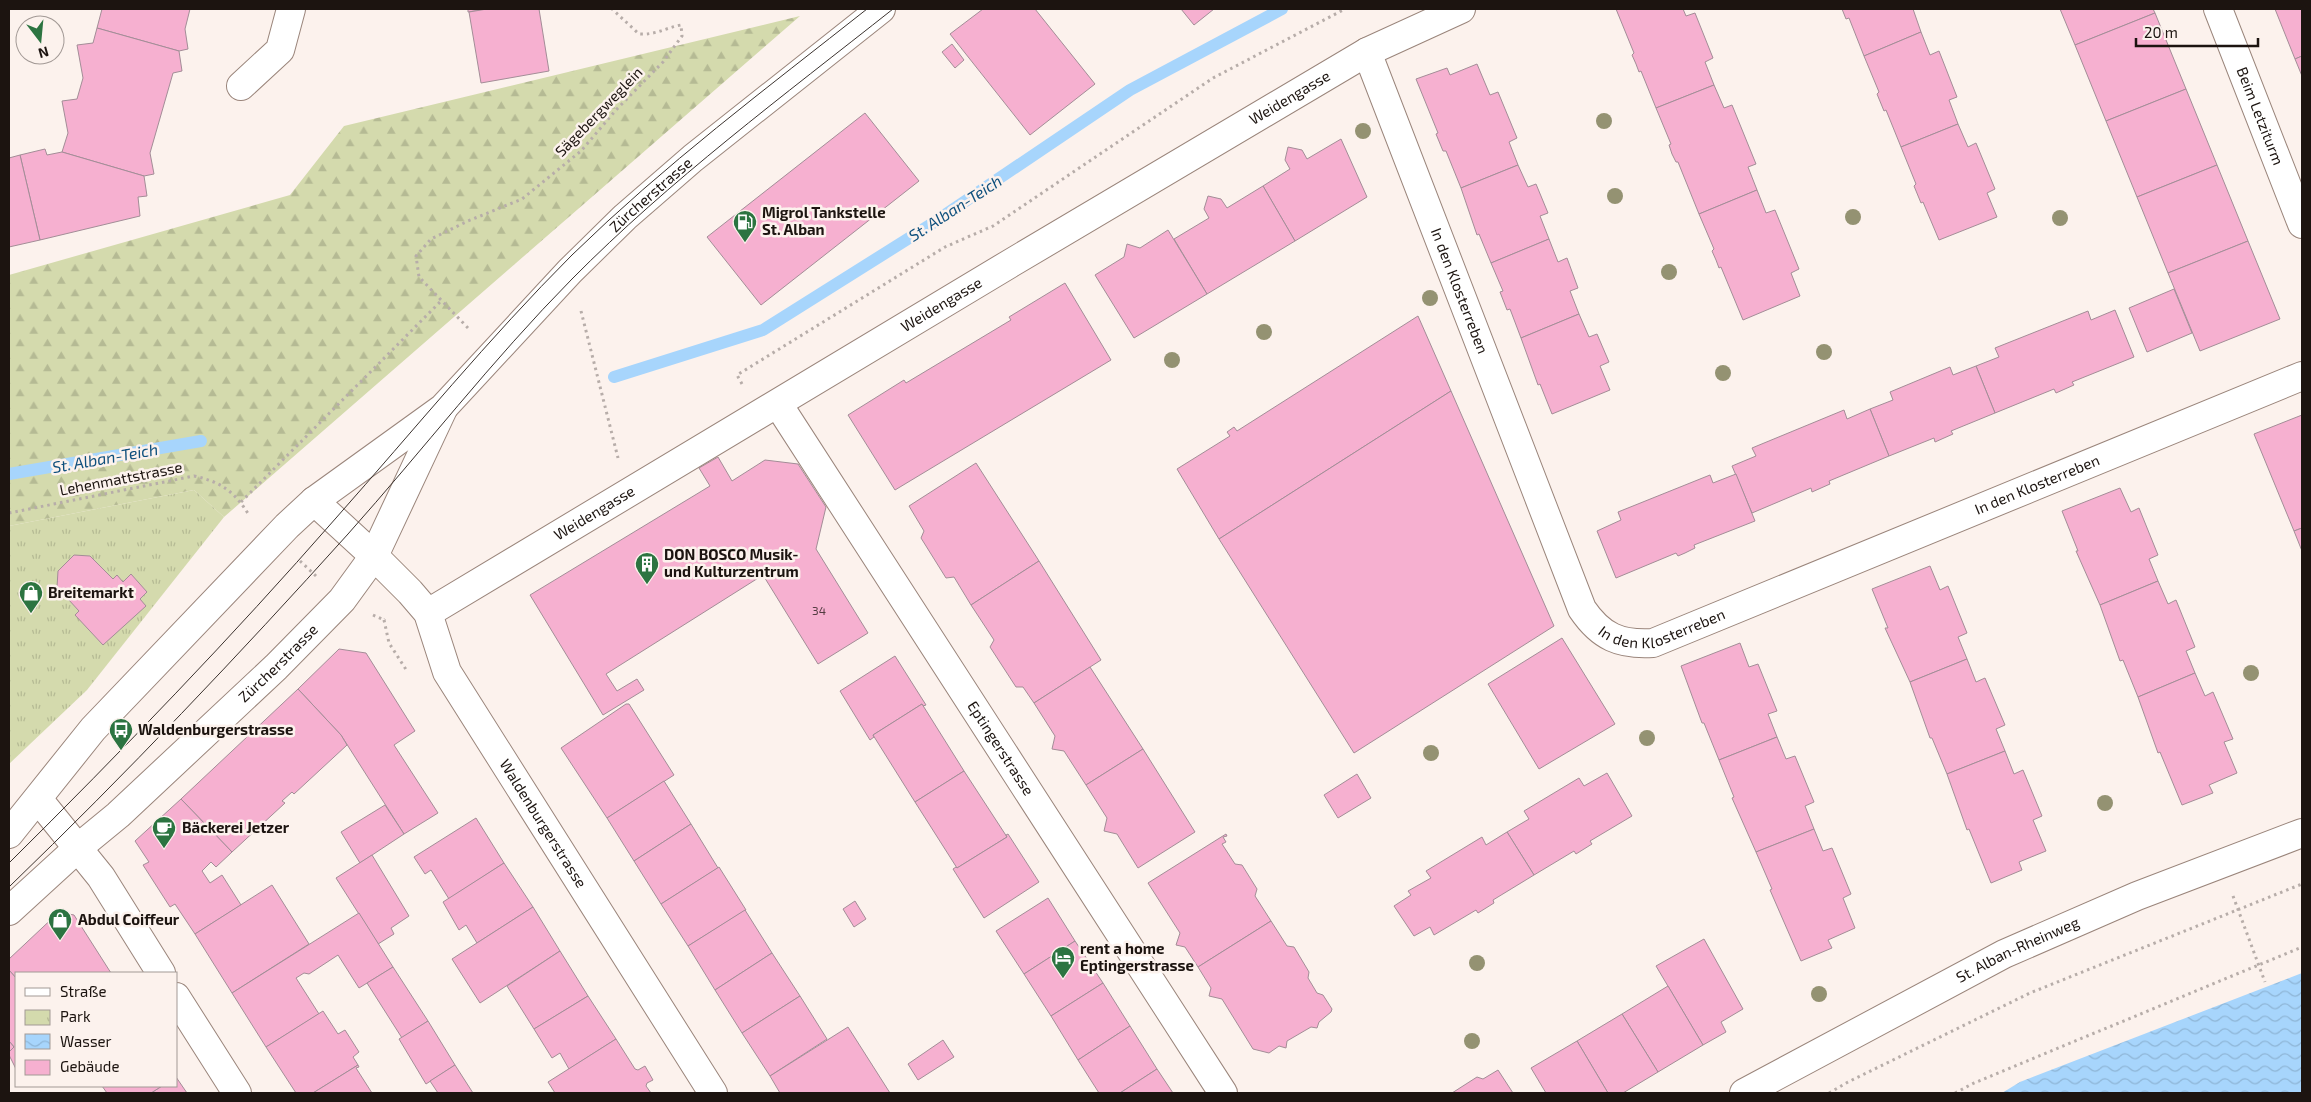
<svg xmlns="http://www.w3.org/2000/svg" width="2311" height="1102" font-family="'Exo 2',sans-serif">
<defs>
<pattern id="forest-firs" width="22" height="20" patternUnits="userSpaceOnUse" patternTransform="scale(1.25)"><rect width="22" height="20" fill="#d4daad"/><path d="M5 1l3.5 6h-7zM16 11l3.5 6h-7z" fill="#b5ba94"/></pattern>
<pattern id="park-tufts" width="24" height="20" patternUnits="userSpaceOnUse" patternTransform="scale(1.25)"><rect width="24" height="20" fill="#d4daad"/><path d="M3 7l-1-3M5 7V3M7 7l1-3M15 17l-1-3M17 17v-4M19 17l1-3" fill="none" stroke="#b5ba94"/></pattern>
<pattern id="water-waves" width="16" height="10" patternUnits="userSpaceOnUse" patternTransform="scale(1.25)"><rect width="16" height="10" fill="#a7d5fc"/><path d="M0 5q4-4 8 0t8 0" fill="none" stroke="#8fb6d7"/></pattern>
</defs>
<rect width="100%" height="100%" fill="#fcf2ed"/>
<polygon fill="url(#forest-firs)" points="800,16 224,517 194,490 9,526 9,275 290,195 344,126"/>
<polygon fill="url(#park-tufts)" points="194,490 224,517 87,690 9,764 9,526"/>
<polygon fill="url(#water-waves)" points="2302,973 2302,1093 2002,1093 2020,1082"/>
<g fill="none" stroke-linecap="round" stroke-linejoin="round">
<g stroke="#a7d5fc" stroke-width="12">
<polyline points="614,377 763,330 933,223 1130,90 1282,9"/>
<polyline points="9,474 201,441"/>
</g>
</g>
<g fill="#f6b0d0" stroke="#a38d97">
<polygon points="102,9 190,9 185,29 188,49 179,51 97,28"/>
<polygon points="468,9 487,9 468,12"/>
<polygon points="487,9 539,9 549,71 481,83 469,12"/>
<polygon points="983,9 1035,9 1095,84 1030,135 950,34"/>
<polygon points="1181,9 1214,9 1194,25"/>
<polygon points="1616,9 1683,9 1686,16 1695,13 1713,58 1705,62 1714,85 1656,108 1641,71 1639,72 1636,64 1632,55 1634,53"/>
<polygon points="1842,9 1913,9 1921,32 1864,56 1849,18 1846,19"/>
<polygon points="2060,9 2153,9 2155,13 2075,45"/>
<polygon points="2275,9 2302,9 2302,56 2295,59"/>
<polygon points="2155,13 2186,89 2106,121 2075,45"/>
<polygon points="97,28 179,51 182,71 173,73 150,153 154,174 144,176 62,152 68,133 62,101 77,99 83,78 77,45 93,43"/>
<polygon points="1921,32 1930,55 1939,51 1957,97 1949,100 1958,124 1901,147 1886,110 1884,111 1877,94 1879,92 1864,56"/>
<polygon points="952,44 964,60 955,68 942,52"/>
<polygon points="2302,56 2302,76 2295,59"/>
<polygon points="1477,64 1490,95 1498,92 1517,138 1509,142 1518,165 1461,188 1446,151 1443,151 1436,134 1438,133 1416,79 1447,68 1450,75"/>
<polygon points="1714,85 1724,108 1732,105 1756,164 1748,167 1757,190 1699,214 1678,162 1676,162 1672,154 1669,145 1671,144 1656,108"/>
<polygon points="2186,89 2217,165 2137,197 2106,121"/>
<polygon points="865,113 919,181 761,305 707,237"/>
<polygon points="1958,124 1968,147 1976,143 1995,189 1987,193 1997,217 1939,240 1923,202 1921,203 1914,186 1916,184 1901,147"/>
<polygon points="1341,139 1367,197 1295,241 1263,186 1290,169 1285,160 1288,147 1302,150 1307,159"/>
<polygon points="45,149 47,155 62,152 144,176 147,196 138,197 140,216 40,240 20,155"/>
<polygon points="20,155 40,240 9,247 9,158"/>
<polygon points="1518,165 1528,187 1536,184 1548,213 1540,216 1549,239 1491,263 1479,234 1477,235 1461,188"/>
<polygon points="2217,165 2248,241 2168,273 2137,197"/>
<polygon points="1263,186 1295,241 1207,294 1174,239 1209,218 1204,209 1208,196 1221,199 1227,208"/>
<polygon points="1757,190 1766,213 1775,210 1799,269 1791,273 1800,296 1743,320 1721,267 1719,268 1716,260 1712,251 1714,249 1699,214"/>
<polygon points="1168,230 1207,294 1134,338 1095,275 1124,257 1127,244 1140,248"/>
<polygon points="1549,239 1558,262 1567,258 1578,288 1570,291 1579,314 1521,338 1510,309 1507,310 1500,292 1503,291 1491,263"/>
<polygon points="2248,241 2280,319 2200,351 2168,273"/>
<polygon points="1065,283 1111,360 895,490 848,415 904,380 906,383 1011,320 1009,317"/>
<polygon points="2174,289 2192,333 2147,352 2129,308"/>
<polygon points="2115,310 2134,357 2072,382 2074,385 2056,393 2054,389 1995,413 1976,366 1999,357 1995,348 2088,311 2091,320"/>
<polygon points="1579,314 1589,337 1597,334 1609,362 1600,366 1610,390 1552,414 1540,384 1538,385 1521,338"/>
<polygon points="1418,316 1451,391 1219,539 1177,469 1230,436 1227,432 1234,427 1237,431"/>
<polygon points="1976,366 1995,413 1951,431 1953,434 1935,442 1934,438 1889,456 1870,409 1893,400 1890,392 1950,367 1953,375"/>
<polygon points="1451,391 1554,626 1354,753 1219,539"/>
<polygon points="1870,409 1889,456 1829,481 1830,484 1812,492 1811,488 1752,513 1732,466 1756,456 1752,448 1844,410 1847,419"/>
<polygon points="2302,415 2302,528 2294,531 2254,434"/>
<polygon points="718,457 732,481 765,460 798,464 826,507 816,549 868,633 818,664 763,575 606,674 617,691 637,679 644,690 603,715 530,595 710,486 699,468"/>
<polygon points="976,463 1039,561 971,605 954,577 946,578 921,538 924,531 909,506"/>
<polygon points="1736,474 1755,521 1694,545 1695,548 1685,553 1678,556 1676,553 1616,578 1597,531 1621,520 1618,512 1710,475 1713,483"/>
<polygon points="2120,488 2131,512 2139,508 2158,555 2149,559 2158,581 2100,605 2076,551 2078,551 2062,511"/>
<polygon points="2302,528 2302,551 2294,531"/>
<polygon points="74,555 90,556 113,579 117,575 123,582 131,574 147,592 140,599 146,606 103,645 75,615 79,611 57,587 58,571"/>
<polygon points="1039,561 1101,660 1034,703 1023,687 1016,687 990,647 994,640 971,605"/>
<polygon points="1930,566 1940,590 1948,586 1967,633 1958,637 1967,659 1910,682 1885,628 1888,628 1872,589"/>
<polygon points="2158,581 2168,604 2176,600 2195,647 2186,651 2195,673 2138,697 2123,660 2120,661 2100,605"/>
<polygon points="1562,638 1615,724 1539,769 1488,684"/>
<polygon points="1740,643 1749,667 1758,664 1777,711 1768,714 1777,737 1719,760 1704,723 1702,723 1681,666"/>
<polygon points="339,649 366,653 415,731 394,745 438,813 404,834 341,735 298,689"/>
<polygon points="895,656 926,705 923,706 922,704 873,735 874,737 870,740 840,691"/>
<polygon points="1967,659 1976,682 1985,678 2005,725 1996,729 2005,751 1947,774 1932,738 1930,738 1910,682"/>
<polygon points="1090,667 1143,749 1086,785 1064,751 1052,749 1055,736 1034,703"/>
<polygon points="2195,673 2205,696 2213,692 2233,739 2224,742 2237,773 2209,785 2213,793 2182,805 2160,752 2158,753 2138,697"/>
<polygon points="298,689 341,735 347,745 294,794 292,792 282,801 285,803 232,852 181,799"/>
<polygon points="626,704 629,704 674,775 607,818 561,748"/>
<polygon points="922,704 964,771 915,802 873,735"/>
<polygon points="1777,737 1786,759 1795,756 1814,802 1805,806 1814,829 1756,852 1732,798 1734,797 1719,760"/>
<polygon points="1143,749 1195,832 1138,868 1117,834 1104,831 1107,818 1086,785"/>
<polygon points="2005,751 2014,774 2023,770 2042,816 2033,820 2046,851 2019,862 2022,870 1991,883 1969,829 1967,830 1947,774"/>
<polygon points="964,771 1007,837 957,868 915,802"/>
<polygon points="1607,773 1632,816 1590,841 1592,844 1576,854 1574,851 1534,875 1507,832 1529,819 1524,811 1579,778 1584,786"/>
<polygon points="1357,774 1371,798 1338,818 1324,795"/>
<polygon points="664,781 691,824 634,861 607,818"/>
<polygon points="181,799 232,852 216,867 211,862 202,871 210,883 222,875 241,905 195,934 175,904 170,907 143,865 149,862 135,841"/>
<polygon points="385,805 404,834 360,863 341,832"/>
<polygon points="476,818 504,863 449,899 431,870 425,874 414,857"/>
<polygon points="691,824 718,868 661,904 634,861"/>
<polygon points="1814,829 1823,851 1832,848 1851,894 1843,898 1855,928 1828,940 1832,948 1801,961 1770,890 1772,889 1756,852"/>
<polygon points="1507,832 1534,875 1493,900 1494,903 1478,913 1476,910 1434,935 1430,927 1414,936 1394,906 1411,895 1408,891 1431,878 1426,871 1482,837 1486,845"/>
<polygon points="1008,834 1039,882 984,918 953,869 956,867 957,868 1007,837 1006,835"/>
<polygon points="1226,834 1227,836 1223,837 1226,842 1222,844 1235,864 1242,865 1257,889 1255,896 1271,921 1198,967 1185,947 1176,945 1180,933 1148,883"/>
<polygon points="372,855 409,916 391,928 394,934 378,944 336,878"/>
<polygon points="504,863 533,907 477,943 466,925 459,930 443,902"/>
<polygon points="719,867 746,910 688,946 661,904"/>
<polygon points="272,885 309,944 232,993 195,934"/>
<polygon points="1048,898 1075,941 1024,974 996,931"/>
<polygon points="855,901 866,919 854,927 843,909"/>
<polygon points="533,907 560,951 480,1003 452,959"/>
<polygon points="745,910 772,953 715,990 688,946"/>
<polygon points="59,912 74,915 111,973 16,973 16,978 9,970 9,959"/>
<polygon points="359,913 393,967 359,988 338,955 309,974 304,973 296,978 319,1014 266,1047 232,993"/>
<polygon points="1271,921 1287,946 1294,947 1309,972 1308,978 1317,993 1323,995 1332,1009 1331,1012 1319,1022 1317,1028 1311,1027 1287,1041 1286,1048 1279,1046 1269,1053 1253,1049 1222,999 1209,996 1211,988 1198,967"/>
<polygon points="1704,939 1743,1009 1721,1022 1726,1032 1703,1045 1656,966"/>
<polygon points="1075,941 1103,983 1051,1016 1024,974"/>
<polygon points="560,951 588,996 534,1029 507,986"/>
<polygon points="772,953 800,996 742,1033 715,990"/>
<polygon points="393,967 428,1021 402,1038 367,983"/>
<polygon points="9,970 16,978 16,1069 9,1055 9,1052 14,1047 9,1041"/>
<polygon points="1103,983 1130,1026 1078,1060 1051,1016"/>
<polygon points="1668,986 1703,1045 1658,1072 1622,1014"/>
<polygon points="588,996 616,1039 569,1069 560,1053 552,1058 534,1029"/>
<polygon points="800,996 827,1039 770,1076 742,1033"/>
<polygon points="323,1011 338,1034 345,1030 359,1052 353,1057 358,1065 313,1093 296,1093 266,1047"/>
<polygon points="1622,1014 1658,1072 1623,1093 1608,1093 1577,1041"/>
<polygon points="428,1021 455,1065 426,1084 399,1039"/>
<polygon points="1130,1026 1157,1069 1120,1093 1099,1093 1078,1060"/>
<polygon points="848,1027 890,1093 780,1093 770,1076"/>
<polygon points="616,1039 635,1069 638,1070 645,1066 653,1080 647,1083 646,1086 651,1093 555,1093 548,1082"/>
<polygon points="943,1040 954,1057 918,1080 908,1064"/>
<polygon points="9,1041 14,1047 9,1052"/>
<polygon points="1577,1041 1608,1093 1546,1093 1531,1068"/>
<polygon points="358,1065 359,1067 356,1068 372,1093 313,1093"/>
<polygon points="455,1065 473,1093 438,1093 430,1081"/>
<polygon points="1157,1069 1173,1093 1120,1093"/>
<polygon points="1498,1070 1513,1093 1452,1093 1477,1077 1483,1079"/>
<polygon points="176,1077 187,1093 151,1093 162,1086 176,1086"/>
<polygon points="102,1086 162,1086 151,1093 107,1093"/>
</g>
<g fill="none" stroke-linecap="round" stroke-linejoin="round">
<g stroke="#9a857b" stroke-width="30">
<g id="street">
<path id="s1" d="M 2218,9 L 2302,224"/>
<path id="s2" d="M 1367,52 L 1582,609 C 1601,637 1620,645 1653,643 L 2302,376"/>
<polyline points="241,86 280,50 291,9"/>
<path id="s3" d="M 778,404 L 1223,1093"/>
<path id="s4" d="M 374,556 L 410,592 L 428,613 L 447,672 L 713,1093"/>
<path id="s5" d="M 428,613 L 1011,263 L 1367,52 L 1461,9"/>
<polyline points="38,799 101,877 161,973"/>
<polyline points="176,997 237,1093"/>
<path id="s6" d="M 1744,1093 L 2004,954 L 2137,896 L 2302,833"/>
</g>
</g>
<g stroke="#9a857b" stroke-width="30">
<g id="secondary">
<polyline points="314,501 374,556"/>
<path id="s7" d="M 9,834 L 93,729 L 287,526 L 314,501 L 443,408 L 570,271 L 625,217 L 693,158 L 881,9"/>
<path id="s8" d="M 9,911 L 79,847 L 118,815 L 276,667 L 342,600 L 374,556 L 443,409"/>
</g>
</g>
<g stroke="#b7ada9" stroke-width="3" stroke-dasharray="2.5 4" stroke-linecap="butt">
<polyline points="581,311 618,458"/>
<path d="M 468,328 L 419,277 L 416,256 L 431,239 L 468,221 L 522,199 L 581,151 L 616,110 L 663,62 L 682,36 L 681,25 C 665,28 656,35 639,34 L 612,9"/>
<polyline points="742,384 737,375 945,247 993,226 1213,78 1345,9"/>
<polyline points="241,502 441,301"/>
<path d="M 9,513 L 194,476 C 221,482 234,491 249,515"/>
<polyline points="300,561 316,576"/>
<polyline points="373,615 384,620 385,619"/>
<polyline points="384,620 389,643 407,671"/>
<polyline points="2233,896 2265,982"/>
<polyline points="1829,1093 1848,1082 2030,993 2302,884"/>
<polyline points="1955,1093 1974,1083 2302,947"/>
</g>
<use href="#street" stroke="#fff" stroke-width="28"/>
<use href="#secondary" stroke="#fff" stroke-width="28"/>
<g stroke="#3b322e" stroke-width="1">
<path d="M 9,863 C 122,751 232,637 336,518 C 414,430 489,338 572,255 C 664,165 767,88 867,9"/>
<path d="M 9,887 C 126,774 239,655 348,534 C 423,450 492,360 572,279 C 670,180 783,96 893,9"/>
</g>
</g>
<g fill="#949272">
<circle cx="1604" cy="121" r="8"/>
<circle cx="1363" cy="131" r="8"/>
<circle cx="1615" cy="196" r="8"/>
<circle cx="1853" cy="217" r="8"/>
<circle cx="2060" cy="218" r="8"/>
<circle cx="1669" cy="272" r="8"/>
<circle cx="1430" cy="298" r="8"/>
<circle cx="1264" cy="332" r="8"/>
<circle cx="1824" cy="352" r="8"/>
<circle cx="1172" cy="360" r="8"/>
<circle cx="1723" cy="373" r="8"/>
<circle cx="2251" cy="673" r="8"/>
<circle cx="1647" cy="738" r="8"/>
<circle cx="1431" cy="753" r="8"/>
<circle cx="2105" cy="803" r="8"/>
<circle cx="1477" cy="963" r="8"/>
<circle cx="1819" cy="994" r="8"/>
<circle cx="1472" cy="1041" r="8"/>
</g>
<defs>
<g id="fuel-pin" transform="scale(1.25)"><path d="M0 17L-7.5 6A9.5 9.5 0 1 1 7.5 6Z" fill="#2c7441" stroke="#fcf2ed"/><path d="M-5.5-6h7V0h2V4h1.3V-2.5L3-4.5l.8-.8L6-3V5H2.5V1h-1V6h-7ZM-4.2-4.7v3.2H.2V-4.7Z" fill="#fff"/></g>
<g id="building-pin" transform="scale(1.25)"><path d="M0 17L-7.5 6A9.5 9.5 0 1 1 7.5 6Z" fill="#2c7441" stroke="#fcf2ed"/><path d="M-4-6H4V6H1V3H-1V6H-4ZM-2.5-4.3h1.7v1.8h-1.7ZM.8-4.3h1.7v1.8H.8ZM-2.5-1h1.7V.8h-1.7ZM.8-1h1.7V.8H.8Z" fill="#fff"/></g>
<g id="shop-pin" transform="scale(1.25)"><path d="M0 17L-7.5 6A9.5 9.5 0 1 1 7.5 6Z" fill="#2c7441" stroke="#fcf2ed"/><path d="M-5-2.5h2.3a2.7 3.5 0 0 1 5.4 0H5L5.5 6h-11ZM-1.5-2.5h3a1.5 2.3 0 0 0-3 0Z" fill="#fff"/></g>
<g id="bus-pin" transform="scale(1.25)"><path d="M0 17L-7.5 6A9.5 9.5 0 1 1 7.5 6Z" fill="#2c7441" stroke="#fcf2ed"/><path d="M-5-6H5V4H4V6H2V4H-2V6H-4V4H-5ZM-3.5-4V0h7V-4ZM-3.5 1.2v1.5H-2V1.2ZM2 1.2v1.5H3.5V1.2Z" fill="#fff"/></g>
<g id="cafe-pin" transform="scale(1.25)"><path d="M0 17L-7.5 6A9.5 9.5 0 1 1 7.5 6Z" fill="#2c7441" stroke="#fcf2ed"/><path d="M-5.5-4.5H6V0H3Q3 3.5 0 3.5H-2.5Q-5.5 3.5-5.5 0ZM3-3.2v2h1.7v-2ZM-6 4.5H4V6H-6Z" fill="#fff"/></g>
<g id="hotel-pin" transform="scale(1.25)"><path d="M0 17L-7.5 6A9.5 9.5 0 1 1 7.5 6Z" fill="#2c7441" stroke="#fcf2ed"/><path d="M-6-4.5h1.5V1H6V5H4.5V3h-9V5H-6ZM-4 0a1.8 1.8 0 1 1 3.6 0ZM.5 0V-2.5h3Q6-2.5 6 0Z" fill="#fff"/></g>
</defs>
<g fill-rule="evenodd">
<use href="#fuel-pin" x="745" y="222"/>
<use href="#building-pin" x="647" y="564"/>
<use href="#shop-pin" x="31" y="593"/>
<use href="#bus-pin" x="121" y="730"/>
<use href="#cafe-pin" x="164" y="828"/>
<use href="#shop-pin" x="60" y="920"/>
<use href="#hotel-pin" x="1063" y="958"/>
</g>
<g text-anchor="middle" stroke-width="5" stroke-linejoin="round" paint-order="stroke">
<g font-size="12" fill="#523b40">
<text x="819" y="615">34</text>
</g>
<g font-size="15" fill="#1c1410" stroke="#fcf2ed">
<text dy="5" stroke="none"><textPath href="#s5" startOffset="1004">Weidengasse</textPath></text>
<text transform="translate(599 112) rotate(-46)" y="5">Sägebergweglein</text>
<text dy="5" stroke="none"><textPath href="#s1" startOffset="115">Beim Letziturm</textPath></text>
<text dy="5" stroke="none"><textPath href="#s7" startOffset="909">Zürcherstrasse</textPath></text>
<text dy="5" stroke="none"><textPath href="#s2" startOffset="256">In den Klosterreben</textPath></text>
<text dy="5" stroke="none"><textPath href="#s5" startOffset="599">Weidengasse</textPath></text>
<text transform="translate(121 479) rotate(-11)" y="5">Lehenmattstrasse</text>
<text dy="5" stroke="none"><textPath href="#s2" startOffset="1096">In den Klosterreben</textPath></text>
<text dy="5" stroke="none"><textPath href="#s5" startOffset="194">Weidengasse</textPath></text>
<text dy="5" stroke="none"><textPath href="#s2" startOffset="691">In den Klosterreben</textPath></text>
<text dy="5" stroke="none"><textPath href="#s8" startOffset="366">Zürcherstrasse</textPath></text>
<text dy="5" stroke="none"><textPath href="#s3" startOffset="410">Eptingerstrasse</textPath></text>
<text dy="5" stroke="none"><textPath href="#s4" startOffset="320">Waldenburgerstrasse</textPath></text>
<text dy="5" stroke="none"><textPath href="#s6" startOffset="309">St. Alban-Rheinweg</textPath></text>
</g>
<g font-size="15" font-weight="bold" fill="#1c1410" stroke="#fcf2ed" text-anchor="start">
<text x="762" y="218">Migrol Tankstelle<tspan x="762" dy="17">St. Alban</tspan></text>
<text x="664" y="560">DON BOSCO Musik-<tspan x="664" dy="17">und Kulturzentrum</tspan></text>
<text x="48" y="598">Breitemarkt</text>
<text x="138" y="735">Waldenburgerstrasse</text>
<text x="182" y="833">Bäckerei Jetzer</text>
<text x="78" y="925">Abdul Coiffeur</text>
<text x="1080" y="954">rent a home<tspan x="1080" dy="17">Eptingerstrasse</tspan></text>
</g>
<g font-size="16" font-style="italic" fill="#0f507d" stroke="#fcf2ed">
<text transform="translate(955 208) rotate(-33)" y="6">St. Alban-Teich</text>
<text transform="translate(105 458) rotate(-10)" y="6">St. Alban-Teich</text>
</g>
</g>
<rect width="2311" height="1102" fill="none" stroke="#1c1410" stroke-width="20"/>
<rect x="15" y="972" width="162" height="115" fill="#fcf2ed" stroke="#a29995"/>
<rect x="25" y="988" width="25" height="8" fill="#ffffff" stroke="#a29995"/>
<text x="60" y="997" font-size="15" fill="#1c1410">Straße</text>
<rect x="25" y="1010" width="25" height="15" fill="url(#park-tufts)" stroke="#a29995"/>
<text x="60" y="1022" font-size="15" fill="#1c1410">Park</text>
<rect x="25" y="1034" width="25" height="15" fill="url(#water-waves)" stroke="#a29995"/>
<text x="60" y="1047" font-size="15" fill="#1c1410">Wasser</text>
<rect x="25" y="1060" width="25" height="15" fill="#f6b0d0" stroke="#a29995"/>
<text x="60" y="1072" font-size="15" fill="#1c1410">Gebäude</text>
<g transform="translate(40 40) rotate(164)"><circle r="24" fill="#fcf2ed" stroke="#a29995"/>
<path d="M0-4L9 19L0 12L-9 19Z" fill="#2c7441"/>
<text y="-8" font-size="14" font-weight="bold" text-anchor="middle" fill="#1c1410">N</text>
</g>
<path d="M2136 38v8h122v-8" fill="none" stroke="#1c1410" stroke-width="2.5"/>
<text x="2144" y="38" font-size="15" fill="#1c1410" stroke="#fcf2ed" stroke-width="4" paint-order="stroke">20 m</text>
</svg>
